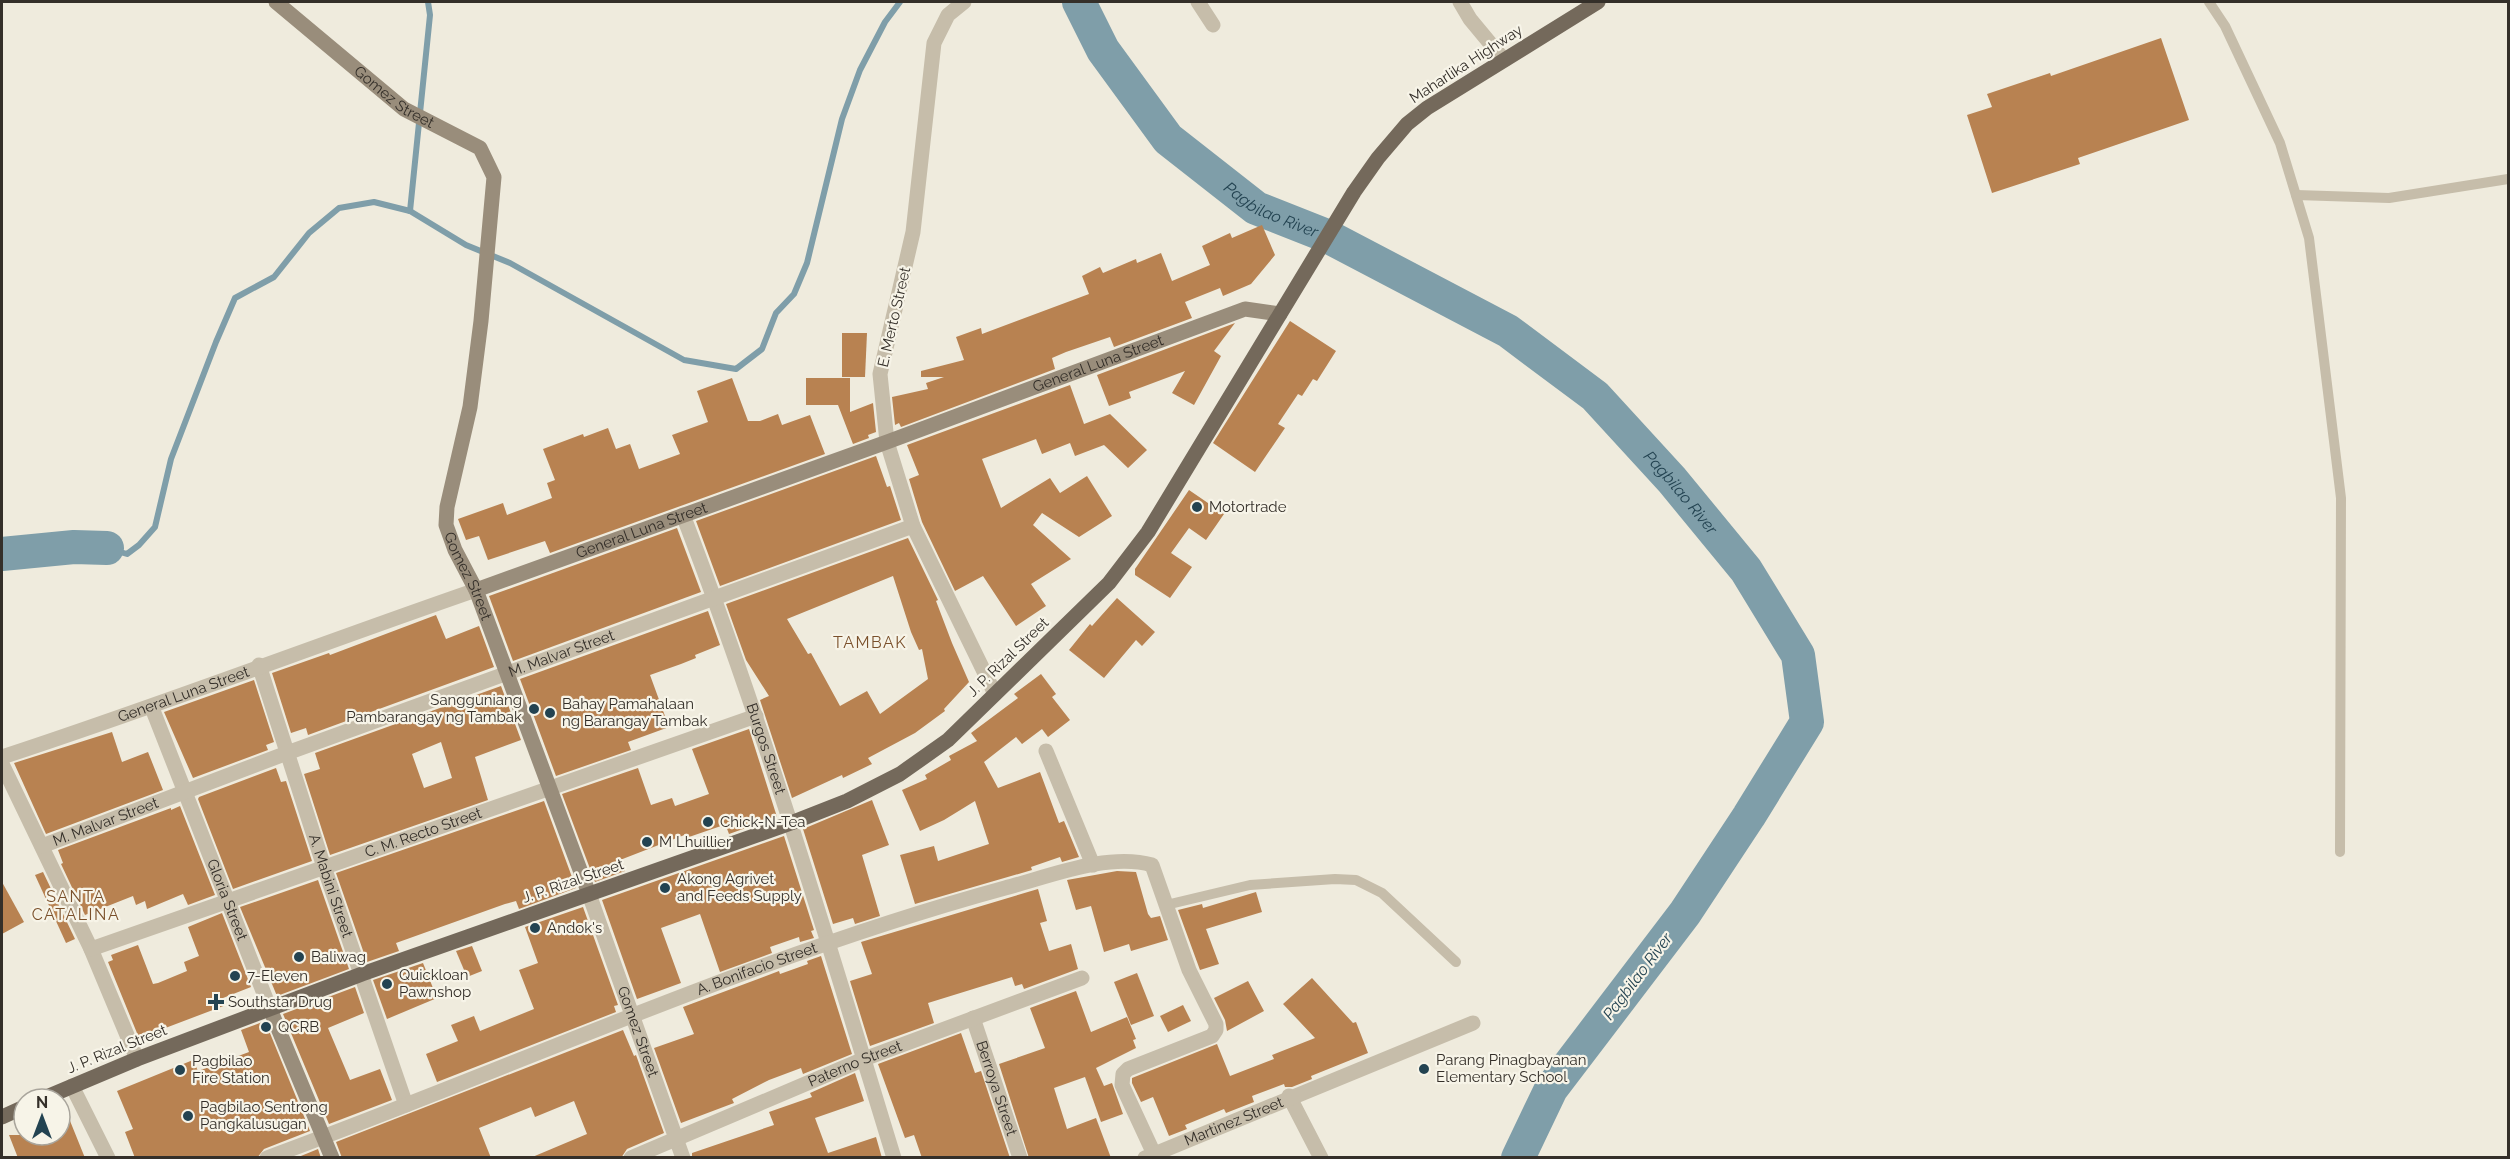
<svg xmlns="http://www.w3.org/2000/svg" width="2510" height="1159" font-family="Raleway,sans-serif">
<rect width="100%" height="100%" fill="#efebdd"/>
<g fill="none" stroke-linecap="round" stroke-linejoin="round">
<g stroke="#7f9ea9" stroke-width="6">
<polyline points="410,211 430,15 428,2"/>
<polyline points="107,548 127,554 139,545 155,527 171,459 216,342 235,298 274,277 309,233 339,208 374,202 410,211 466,245 510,263 684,360 736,369 762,349 776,313 794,294 807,263 842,119 860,70 885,22 900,2"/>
</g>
<g stroke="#7f9ea9" stroke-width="34">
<path id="s1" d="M 1079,2 L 1103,50 L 1168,139 L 1256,208 L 1327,236 L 1508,331 L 1595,396 L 1672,480 L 1746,570 L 1798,655 L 1807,722 L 1749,816 L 1685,913 L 1551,1089 L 1518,1158"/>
<polyline points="2,554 74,547 107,548"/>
</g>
</g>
<g fill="#b88251" fill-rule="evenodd">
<polygon points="2161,38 2189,120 2078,158 2080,164 1992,193 1967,115 1992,107 1987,94 2050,73 2051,76"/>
<polygon points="1262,225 1275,255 1251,284 1223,296 1220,288 1185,302 1192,318 1114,347 1110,337 1066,352 1052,358 1055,369 901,427 899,423 895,425 892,397 928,389 926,383 944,377 921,377 921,371 964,360 956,337 981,328 982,334 1089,294 1082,276 1100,267 1103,273 1136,259 1137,263 1161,253 1172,281 1210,265 1202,246 1230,233 1232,238"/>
<polygon points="1290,321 1336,351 1317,381 1313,379 1302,396 1298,394 1278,424 1285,428 1255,472 1213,443"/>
<polygon points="1235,323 1214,351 1221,356 1194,405 1172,393 1185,371 1129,392 1131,398 1109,406 1097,375"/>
<polygon points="842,333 867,333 865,377 842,377"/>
<polygon points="732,378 748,421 760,421 778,414 782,425 810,415 825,454 550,553 545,541 488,560 479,536 466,540 458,519 503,503 507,515 552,498 547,483 555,480 543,449 583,434 584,437 608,428 616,449 630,444 639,469 680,454 672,435 708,422 697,391"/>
<polygon points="806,378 850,378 850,412 873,403 876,432 868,435 869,438 853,444 838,405 806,405"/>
<polygon points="1070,385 1084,424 1110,414 1147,450 1128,468 1104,445 1075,456 1070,443 1042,454 1036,439 982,459 1001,508 1050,478 1060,493 1087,476 1112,516 1079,537 1042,513 1033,525 1071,559 1031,584 1046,606 1016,626 983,576 955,591 922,522 909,479 919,475 907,445"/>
<polygon points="876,456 887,487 890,486 901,520 720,586 696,521"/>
<polygon points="1189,490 1224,514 1206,540 1189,528 1171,553 1192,567 1170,598 1135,575 1135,569"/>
<polygon points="677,528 701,592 513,661 489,596"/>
<path d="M 908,538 L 938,600 L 936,601 L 952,643 L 969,682 L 944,709 L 945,711 L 915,733 L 868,758 L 872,764 L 843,778 L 842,775 L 792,798 L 760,700 L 769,696 L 746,660 L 726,604 ZM 893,576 L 911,632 L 919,650 L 922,649 L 928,679 L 880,714 L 867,691 L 840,706 L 811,653 L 808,654 L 787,619 Z"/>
<polygon points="1117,598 1155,632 1142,646 1136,640 1104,678 1069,650 1090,624 1092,626"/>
<polygon points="708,611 720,645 695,655 696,658 681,664 650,675 669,727 628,742 631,750 556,776 520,679"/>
<polygon points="436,615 446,639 479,626 494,667 308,735 306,728 291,733 272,673 329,653 330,655"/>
<polygon points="1041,674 1056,694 1052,697 1070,720 1048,737 1042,729 1022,744 1016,737 984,762 998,788 1040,772 1059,823 1064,821 1079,857 1062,862 1060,857 1031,867 1032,870 915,904 900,855 934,846 938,861 989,844 975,801 944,820 920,831 902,790 927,779 925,775 951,760 949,756 977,741 971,733 1018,698 1014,694"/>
<polygon points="254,680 274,742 266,745 268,750 193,778 164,712"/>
<path d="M 501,686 L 521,740 L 475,757 L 488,800 L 330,855 L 304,774 L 320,769 L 315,753 ZM 441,742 L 452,778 L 424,788 L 412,754 Z"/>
<polygon points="749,729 777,817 729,834 726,826 721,828 721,826 689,837 687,834 620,860 625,871 595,882 562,794 638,768 651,805 672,798 675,806 709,794 692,749"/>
<polygon points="112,732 122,762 148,752 163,790 46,834 14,763"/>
<polygon points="276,768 281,782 286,781 312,861 233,889 198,799 199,797"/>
<polygon points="872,800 889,845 862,855 880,916 855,924 853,918 833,924 803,829"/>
<polygon points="544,801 576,888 519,909 516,901 505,904 396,943 399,951 367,962 336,873"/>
<polygon points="180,806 215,895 188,905 183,894 147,909 145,901 136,905 133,896 85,915 61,864 63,863 58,850 171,808 171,810"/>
<polygon points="784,836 814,930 811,931 814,938 800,942 799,937 770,947 772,953 720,972 700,914 661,928 681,983 637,999 602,900"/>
<polygon points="1117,871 1136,872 1148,914 1151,918 1160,916 1168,940 1131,951 1129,944 1104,952 1091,906 1076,910 1067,880"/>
<polygon points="43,872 75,939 66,943 35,875"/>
<polygon points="318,880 349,969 277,996 240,907"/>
<polygon points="2,882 24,922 2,934"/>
<polygon points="1038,889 1047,921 1040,923 1049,951 1071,944 1078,969 1024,989 1022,984 1015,986 1012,977 928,1003 934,1023 870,1046 850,981 872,974 861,942"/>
<polygon points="1256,892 1262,912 1206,929 1219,964 1200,970 1178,910 1202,904 1203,908"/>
<polygon points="583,907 618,1005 614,1006 616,1012 437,1082 426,1054 458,1041 451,1025 474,1016 480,1031 534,1009 519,970 538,963 525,927"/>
<polygon points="222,913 251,987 223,998 226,1005 139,1038 108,962 113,960 111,955 138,945 153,984 158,983 187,971 184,962 199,956 188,927"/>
<polygon points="472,946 482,971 467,977 456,951"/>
<polygon points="821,956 852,1054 803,1074 801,1068 769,1080 732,1099 734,1103 681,1123 654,1048 694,1034 683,1007 779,971 780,974 808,964 807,961"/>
<polygon points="423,963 437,998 387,1019 373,980"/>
<polygon points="1137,973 1154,1016 1131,1025 1114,982"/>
<polygon points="1312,978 1353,1023 1356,1022 1368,1053 1311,1076 1312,1079 1292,1087 1285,1087 1284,1084 1252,1096 1254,1102 1226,1113 1224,1109 1185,1125 1187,1129 1169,1136 1153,1097 1141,1102 1132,1083 1132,1078 1217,1044 1230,1076 1274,1059 1272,1055 1315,1038 1283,1004"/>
<polygon points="1248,981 1264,1011 1227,1031 1225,1020 1214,998"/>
<polygon points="355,987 364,1013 328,1028 350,1080 380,1069 392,1100 329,1124 283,1014"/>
<polygon points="1076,991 1091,1032 1127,1017 1136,1039 1133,1040 1136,1048 1096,1068 1104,1086 1112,1083 1123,1114 1101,1122 1085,1077 1054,1088 1067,1129 1096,1118 1111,1158 1029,1158 999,1064 1045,1048 1030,1008"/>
<polygon points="1183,1005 1191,1021 1168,1032 1160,1016"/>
<polygon points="265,1021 310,1131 264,1149 257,1158 135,1158 125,1132 133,1129 117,1091 193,1060 198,1071 249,1052 241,1030"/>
<polygon points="623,1030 634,1056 636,1055 664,1133 627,1149 621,1158 530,1158 587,1134 574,1101 535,1117 531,1107 479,1128 491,1158 342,1158 336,1142"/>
<polygon points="961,1033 975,1073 981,1071 1010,1158 922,1158 914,1135 905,1138 878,1064"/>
<polygon points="855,1073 864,1101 815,1118 828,1153 876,1137 882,1158 692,1158 692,1153 774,1125 769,1112 812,1097 810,1093"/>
<polygon points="62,1101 85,1158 18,1158 9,1135 60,1135"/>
<polygon points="318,1149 321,1158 296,1158"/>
</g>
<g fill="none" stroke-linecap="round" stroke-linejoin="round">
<g stroke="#c6bdaa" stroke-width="10">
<polyline points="2209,2 2225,26 2280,143 2309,238 2341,498 2340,852"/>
<polyline points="2296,195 2389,198 2508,179"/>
<polyline points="1166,905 1250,885 1335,879 1356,880 1382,893 1456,962"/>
</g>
<g stroke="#c6bdaa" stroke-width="15">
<polyline points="964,2 948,15 934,43 913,232 880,374 887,442 913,526 995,694"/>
<polyline points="1198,2 1213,25"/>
<polyline points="1460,2 1470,19 1504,60"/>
<path id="s2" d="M 683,515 C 764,726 828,942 894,1158"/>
<path id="s3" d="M 259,665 L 324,867 L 406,1105"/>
<path id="s4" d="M 152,708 L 270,1009"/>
<polyline points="1046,751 1093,865"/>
<path id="s5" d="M 2,757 C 161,705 317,645 476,590"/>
<polyline points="2,764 91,949 137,1059"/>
<path id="s6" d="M 42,846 L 287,753 L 913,526"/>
<path id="s7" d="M 589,894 L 683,1158"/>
<path id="s8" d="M 91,949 L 756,716"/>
<path id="s9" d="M 973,1018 L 1020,1158"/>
<polyline points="72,1086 108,1158"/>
<polyline points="1289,1096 1321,1158"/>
<path id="s10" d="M 267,1158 C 513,1068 752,957 1005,888 C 1048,877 1108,852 1152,865 L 1189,970 L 1216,1024 L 1216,1030 L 1212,1036 L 1128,1069 L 1123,1074 L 1122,1085 L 1154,1154"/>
<path id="s11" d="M 631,1158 L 864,1059 L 1082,978"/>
<path id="s12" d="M 1145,1158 L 1473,1023"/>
</g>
<g stroke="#998d7b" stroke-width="15">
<path id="s13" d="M 276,2 L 404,109 L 480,148 L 494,177 L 481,321 L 470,407 L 447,507 L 446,525 L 455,550 L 476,590 L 589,894"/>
<path id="s14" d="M 476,590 L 887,442 L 1245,309 L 1280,314"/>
<polyline points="270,1009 332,1158"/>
</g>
<g stroke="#74695b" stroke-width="15">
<polyline points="42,1099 137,1059 362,974 791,823 847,801 900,774 948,740 1109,583 1148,532 1354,192 1378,158 1407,124 1427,108 1598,2"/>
<polyline points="2,1117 24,1107"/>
</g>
</g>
<g fill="#234351" stroke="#f7f4e8" stroke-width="2">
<circle cx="1197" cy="507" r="6"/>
<circle cx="534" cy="709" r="6"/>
<circle cx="550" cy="713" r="6"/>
<circle cx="708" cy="822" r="6"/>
<circle cx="647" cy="842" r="6"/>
<circle cx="665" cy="888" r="6"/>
<circle cx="535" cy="928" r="6"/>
<circle cx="299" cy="957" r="6"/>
<circle cx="235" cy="976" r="6"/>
<circle cx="387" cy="984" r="6"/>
<path d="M213 993h6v6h6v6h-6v6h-6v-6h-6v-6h6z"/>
<circle cx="266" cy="1027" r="6"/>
<circle cx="1424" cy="1069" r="6"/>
<circle cx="180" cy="1070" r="6"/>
<circle cx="188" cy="1116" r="6"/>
</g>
<g text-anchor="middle" stroke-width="4.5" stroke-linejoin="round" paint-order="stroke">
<g font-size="15" fill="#342f29" stroke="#f7f4e8">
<text transform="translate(1466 64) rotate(-33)" y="5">Maharlika Highway</text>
<text dy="5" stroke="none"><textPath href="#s13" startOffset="152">Gomez Street</textPath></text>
<text transform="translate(894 317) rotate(-77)" y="5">E. Merto Street</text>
<text dy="5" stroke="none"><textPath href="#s14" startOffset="662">General Luna Street</textPath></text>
<text dy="5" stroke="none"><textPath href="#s14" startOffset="176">General Luna Street</textPath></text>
<text dy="5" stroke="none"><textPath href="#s13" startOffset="692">Gomez Street</textPath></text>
<text dy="5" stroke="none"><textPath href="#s6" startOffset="554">M. Malvar Street</textPath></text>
<text transform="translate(1008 657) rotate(-44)" y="5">J. P. Rizal Street</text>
<text dy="5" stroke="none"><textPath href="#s5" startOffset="192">General Luna Street</textPath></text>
<text dy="5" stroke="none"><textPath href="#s2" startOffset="248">Burgos Street</textPath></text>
<text dy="5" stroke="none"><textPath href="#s6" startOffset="68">M. Malvar Street</textPath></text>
<text dy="5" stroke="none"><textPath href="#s8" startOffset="352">C. M. Recto Street</textPath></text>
<text transform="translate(573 881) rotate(-19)" y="5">J. P. Rizal Street</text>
<text dy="5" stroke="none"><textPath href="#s3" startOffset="232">A. Mabini Street</textPath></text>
<text dy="5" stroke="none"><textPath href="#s4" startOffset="206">Gloria Street</textPath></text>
<text dy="5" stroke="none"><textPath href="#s10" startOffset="525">A. Bonifacio Street</textPath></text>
<text dy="5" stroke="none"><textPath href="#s7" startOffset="146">Gomez Street</textPath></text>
<text transform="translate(117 1049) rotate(-22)" y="5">J. P. Rizal Street</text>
<text dy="5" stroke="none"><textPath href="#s11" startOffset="243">Paterno Street</textPath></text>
<text dy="5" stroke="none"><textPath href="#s9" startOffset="74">Berroya Street</textPath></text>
<text dy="5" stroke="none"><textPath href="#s12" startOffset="96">Martinez Street</textPath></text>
</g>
<g font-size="15" fill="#342f29" stroke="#f7f4e8" text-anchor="start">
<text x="1209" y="512">Motortrade</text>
<text x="522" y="705" text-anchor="end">Sangguniang<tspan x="522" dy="17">Pambarangay ng Tambak</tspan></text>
<text x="562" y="709">Bahay Pamahalaan<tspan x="562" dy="17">ng Barangay Tambak</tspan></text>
<text x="720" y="827">Chick-N-Tea</text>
<text x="659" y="847">M Lhuillier</text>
<text x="677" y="884">Akong Agrivet<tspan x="677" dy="17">and Feeds Supply</tspan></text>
<text x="547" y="933">Andok's</text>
<text x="311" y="962">Baliwag</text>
<text x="399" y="980">Quickloan<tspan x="399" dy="17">Pawnshop</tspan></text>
<text x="247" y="981">7-Eleven</text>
<text x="228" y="1007">Southstar Drug</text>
<text x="278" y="1032">QCRB</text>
<text x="1436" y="1065">Parang Pinagbayanan<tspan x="1436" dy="17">Elementary School</tspan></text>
<text x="192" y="1066">Pagbilao<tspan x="192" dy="17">Fire Station</tspan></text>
<text x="200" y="1112">Pagbilao Sentrong<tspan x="200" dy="17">Pangkalusugan</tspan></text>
</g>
<g font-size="16" font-style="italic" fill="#234351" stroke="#f7f4e8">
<text dy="6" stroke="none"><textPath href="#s1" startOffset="290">Pagbilao River</textPath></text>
<text dy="6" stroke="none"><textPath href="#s1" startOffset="794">Pagbilao River</textPath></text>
<text transform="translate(1637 976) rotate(-53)" y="6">Pagbilao River</text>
</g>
<g font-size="16" letter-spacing="1.5" fill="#7a502b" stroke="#f7f4e8">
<text x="870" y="648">TAMBAK</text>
<text x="76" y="902">SANTA<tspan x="76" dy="18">CATALINA</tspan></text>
</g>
</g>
<rect width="2510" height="1159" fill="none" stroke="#342f29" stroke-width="6"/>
<g transform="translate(42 1117)"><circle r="28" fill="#f7f4e8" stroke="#a9a59c" stroke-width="1.5"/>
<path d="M0-4.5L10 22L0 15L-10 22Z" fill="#234351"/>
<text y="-9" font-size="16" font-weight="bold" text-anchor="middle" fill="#342f29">N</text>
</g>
</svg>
